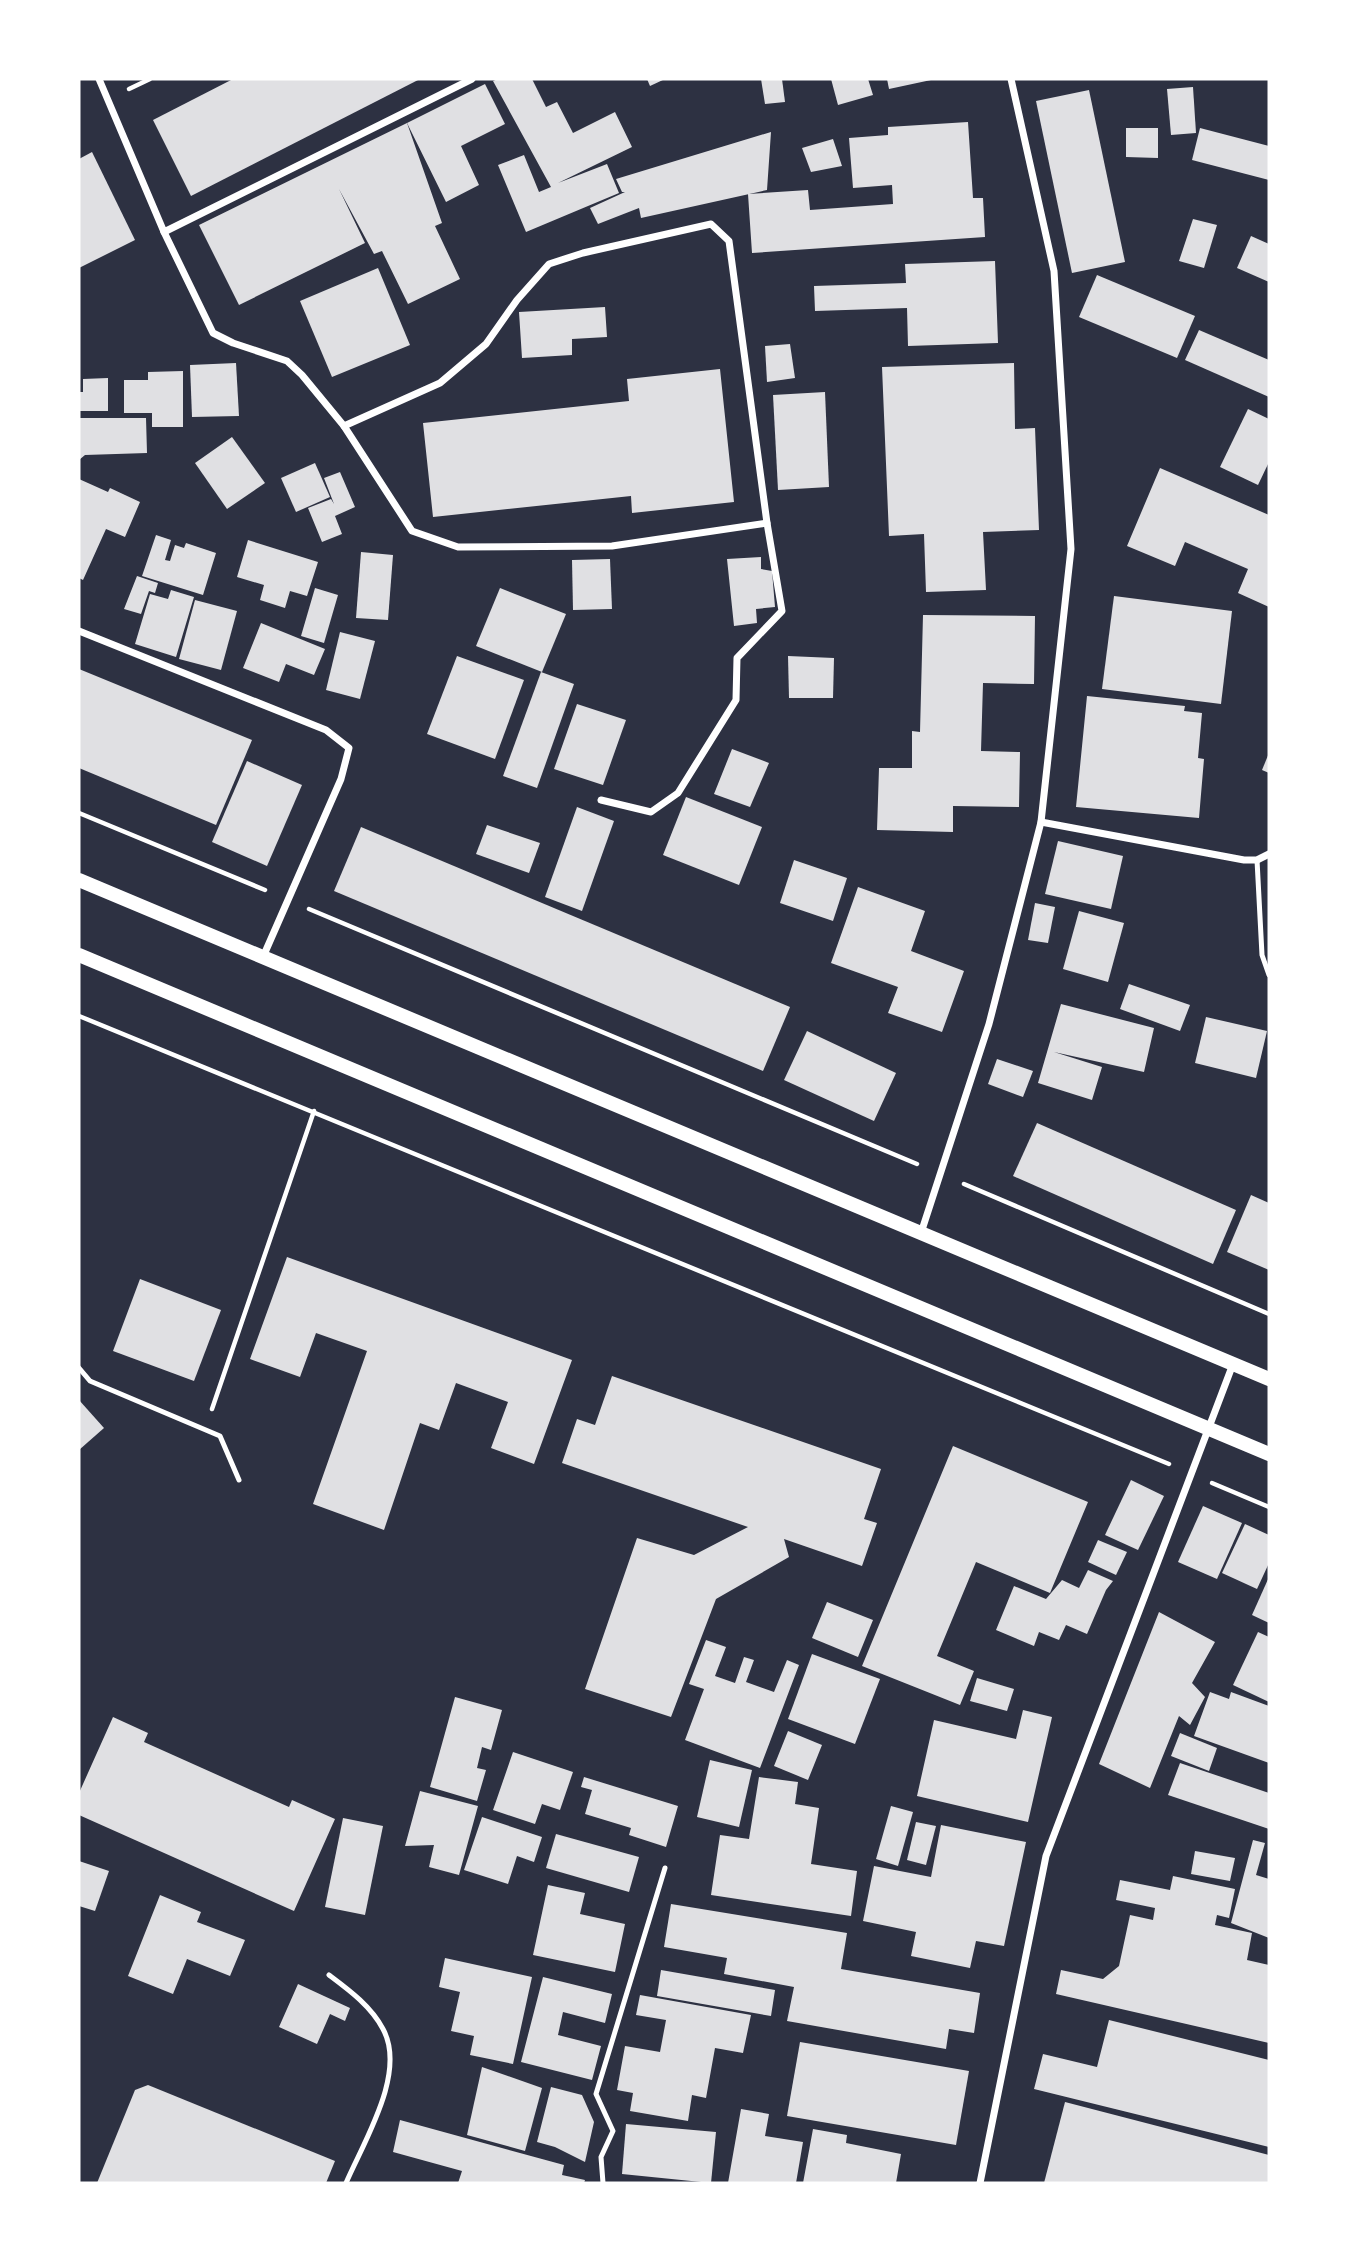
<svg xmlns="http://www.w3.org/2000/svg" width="1348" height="2262" font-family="'Public Sans',sans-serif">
<rect width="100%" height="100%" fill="#2d3142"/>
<g fill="#e0e0e3">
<polygon points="233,79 420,79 191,196 153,120"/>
<polygon points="498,79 532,79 546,107 557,102 573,133 615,112 632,147 558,183 607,164 619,193 526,232 498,165 524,155 539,192 551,187 493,81"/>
<polygon points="647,79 665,79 650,86"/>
<polygon points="761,79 782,79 785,102 765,104"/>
<polygon points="831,79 868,79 873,95 838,105"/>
<polygon points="887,79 931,79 931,80 889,89"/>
<polygon points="485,84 505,124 461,146 479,185 446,202 407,123"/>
<polygon points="1193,87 1196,133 1171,135 1167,89"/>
<polygon points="1089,90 1125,262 1072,273 1036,101"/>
<polygon points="968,122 973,198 983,198 985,237 752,253 748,194 808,190 810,210 893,204 892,185 853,188 849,138 888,135 888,127"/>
<polygon points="407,123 442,223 435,226 460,279 408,304 382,251 374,254 339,189 365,243 239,305 199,225"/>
<polygon points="1126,128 1158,128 1158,158 1126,157"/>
<polygon points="1200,128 1269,146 1269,180 1192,160"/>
<polygon points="771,132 767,190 641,218 639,208 598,224 590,208 625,192 622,192 616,179"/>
<polygon points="833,139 842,166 811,172 802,148"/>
<polygon points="92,152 135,240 79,268 79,159"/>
<polygon points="1193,219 1217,225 1204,268 1179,261"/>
<polygon points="1251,236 1269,244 1269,282 1237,268"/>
<polygon points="995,261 998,343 908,346 907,308 815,311 814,286 906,283 905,264"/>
<polygon points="378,268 410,345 332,377 300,301"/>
<polygon points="1097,275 1195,316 1177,358 1079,317"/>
<polygon points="605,307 607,337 572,339 572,355 522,358 519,312"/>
<polygon points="1199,330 1269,360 1269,397 1185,360"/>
<polygon points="790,344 795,378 767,382 765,346"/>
<polygon points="236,363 239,416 192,417 190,365"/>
<polygon points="1014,363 1015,429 1035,428 1039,530 983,532 986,590 926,592 924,534 889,536 882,367"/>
<polygon points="720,369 734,502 632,513 631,496 433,517 423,423 629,401 627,379"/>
<polygon points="183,371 183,427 152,427 152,413 124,413 124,380 148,380 148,372"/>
<polygon points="108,378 108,411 79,411 79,392 83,392 83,379"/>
<polygon points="825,392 829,487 778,490 773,395"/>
<polygon points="1248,409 1269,419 1269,462 1258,485 1220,467"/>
<polygon points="79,418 146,418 147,453 85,455 79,460"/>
<polygon points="232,437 265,483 227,509 195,463"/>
<polygon points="315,463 330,497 296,512 281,478"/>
<polygon points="1160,468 1269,515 1269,607 1238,593 1248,569 1185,542 1175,566 1127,546"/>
<polygon points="340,472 355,507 335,516 342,534 322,542 308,508 331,499 334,504 324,478"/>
<polygon points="79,479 108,492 110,488 140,502 125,537 106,529 83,580 79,578"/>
<polygon points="156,535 171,540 165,560 170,561 175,545 184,548 186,543 216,553 203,595 142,576"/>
<polygon points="248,540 318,562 307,596 290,591 285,608 260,600 264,585 237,577"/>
<polygon points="361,552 393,555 388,620 356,618"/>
<polygon points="761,557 761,569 772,571 775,607 756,609 757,623 734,626 727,559"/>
<polygon points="610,559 612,609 573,610 572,560"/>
<polygon points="137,576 158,583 155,593 149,591 141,614 124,609"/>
<polygon points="315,588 338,595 324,643 301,636"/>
<polygon points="500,588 566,614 542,672 476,646"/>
<polygon points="171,590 194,597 176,657 135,644 150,594 168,599"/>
<polygon points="1114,596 1232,611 1221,704 1102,689"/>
<polygon points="195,600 237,611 221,670 179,659"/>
<polygon points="923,615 1035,616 1034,684 983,683 981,751 1020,752 1019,807 953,806 953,832 877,830 879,768 912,768 912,731 920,732"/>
<polygon points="261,623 325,649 314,675 286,664 279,682 243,668"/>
<polygon points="340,632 375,641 360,699 326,690"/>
<polygon points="457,656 524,680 495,759 427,734"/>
<polygon points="788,656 834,658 833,698 789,698"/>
<polygon points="79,669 252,740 216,825 79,768"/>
<polygon points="541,672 574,684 537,788 503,776"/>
<polygon points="1087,696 1185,706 1184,711 1202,713 1198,758 1204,759 1199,818 1076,807"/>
<polygon points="577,704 626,720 603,785 554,769"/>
<polygon points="732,749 769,763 750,807 714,794"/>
<polygon points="1269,753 1269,773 1262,770"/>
<polygon points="247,761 302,785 267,866 212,842"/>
<polygon points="686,797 762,827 739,885 663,855"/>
<polygon points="577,807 614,821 582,911 545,897"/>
<polygon points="487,825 540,843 529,873 476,854"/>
<polygon points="361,827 790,1007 763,1071 334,891"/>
<polygon points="1058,841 1123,856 1111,909 1045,894"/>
<polygon points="794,860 847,878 833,921 780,903"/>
<polygon points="858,887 925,911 911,951 964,971 942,1032 888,1013 898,987 831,963"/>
<polygon points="1035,903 1055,907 1048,943 1028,940"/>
<polygon points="1079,911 1124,923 1108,982 1063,969"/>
<polygon points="1129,984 1190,1005 1180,1031 1120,1009"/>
<polygon points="1061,1004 1154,1028 1144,1072 1054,1052 1102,1067 1092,1100 1038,1083"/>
<polygon points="1206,1017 1267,1031 1256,1078 1195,1063"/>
<polygon points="807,1031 896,1073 874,1121 784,1080"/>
<polygon points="997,1059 1033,1071 1023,1097 988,1084"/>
<polygon points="1037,1123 1236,1210 1213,1264 1013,1176"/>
<polygon points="1251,1195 1269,1203 1269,1270 1227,1252"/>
<polygon points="287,1257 572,1360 534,1464 491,1448 508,1402 456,1383 439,1430 420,1423 384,1530 313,1504 367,1351 316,1333 300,1377 250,1359"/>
<polygon points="140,1279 221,1310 194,1381 113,1351"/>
<polygon points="612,1376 881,1469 864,1519 877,1523 862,1566 784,1539 789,1557 716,1599 671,1717 585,1689 637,1538 694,1555 748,1527 562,1463 577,1419 595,1425"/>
<polygon points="79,1400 104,1428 79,1450"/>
<polygon points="953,1446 1088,1502 1050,1593 976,1562 937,1656 974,1671 960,1705 862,1666"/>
<polygon points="1131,1480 1164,1496 1138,1550 1105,1535"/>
<polygon points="1203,1506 1242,1523 1217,1579 1178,1562"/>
<polygon points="1245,1524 1269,1535 1269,1563 1257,1589 1222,1573"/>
<polygon points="1098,1540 1127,1552 1116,1575 1088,1562"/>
<polygon points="1088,1570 1113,1581 1106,1590 1087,1634 1066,1625 1059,1640 1039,1632 1034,1646 996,1630 1014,1586 1046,1599 1062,1580 1079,1588"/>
<polygon points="1269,1577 1269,1623 1252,1615"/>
<polygon points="827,1602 873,1620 858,1657 812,1638"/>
<polygon points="1159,1612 1215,1642 1192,1683 1205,1697 1190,1725 1179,1716 1150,1788 1099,1764"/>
<polygon points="1258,1632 1269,1637 1269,1702 1233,1685"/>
<polygon points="706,1640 726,1647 715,1676 735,1683 744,1657 754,1660 746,1682 774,1692 787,1660 799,1665 760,1768 685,1740 704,1689 689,1684"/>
<polygon points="812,1654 880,1679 855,1744 788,1719"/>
<polygon points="977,1678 1014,1689 1007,1711 970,1701"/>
<polygon points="1210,1692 1229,1699 1231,1692 1269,1706 1269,1763 1194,1736"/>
<polygon points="455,1697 502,1710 491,1750 482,1747 477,1768 486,1770 477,1801 430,1787"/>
<polygon points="1023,1710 1052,1717 1028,1822 917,1796 934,1720 1016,1739"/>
<polygon points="113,1717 148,1733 144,1742 289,1807 292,1800 335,1819 294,1911 79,1815 79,1793"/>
<polygon points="788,1731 822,1745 808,1780 774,1766"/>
<polygon points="1180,1733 1217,1748 1209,1771 1171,1756"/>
<polygon points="513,1752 573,1772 560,1810 542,1804 535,1824 493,1810"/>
<polygon points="710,1760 752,1770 739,1827 697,1817"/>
<polygon points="1180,1763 1269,1793 1269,1829 1168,1795"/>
<polygon points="584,1777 678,1806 666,1847 629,1835 631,1828 585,1814 592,1790 581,1787"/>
<polygon points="759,1777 798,1782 795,1804 819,1808 811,1864 857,1871 851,1916 711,1895 720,1835 749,1839"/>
<polygon points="420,1791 478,1806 459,1875 429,1867 434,1845 405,1846"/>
<polygon points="891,1806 913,1812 898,1866 876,1859"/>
<polygon points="482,1817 542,1837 534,1862 517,1856 508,1884 464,1870"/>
<polygon points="343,1818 383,1826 365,1915 325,1907"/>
<polygon points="916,1822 936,1826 926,1865 907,1860"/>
<polygon points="941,1825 1026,1842 1004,1946 976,1941 970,1968 911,1956 916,1932 863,1921 874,1866 931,1877"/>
<polygon points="556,1834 639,1857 629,1892 546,1868"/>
<polygon points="1253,1840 1265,1843 1256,1875 1269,1879 1269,1938 1231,1923"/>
<polygon points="1195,1851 1235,1858 1230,1881 1191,1874"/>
<polygon points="79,1861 109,1871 95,1911 79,1906"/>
<polygon points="1173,1876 1235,1889 1229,1918 1217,1915 1215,1925 1252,1933 1247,1960 1269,1965 1269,2043 1056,1994 1061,1970 1103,1979 1119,1966 1130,1915 1153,1920 1155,1908 1116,1900 1120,1880 1170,1890"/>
<polygon points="548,1885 585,1893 580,1914 625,1924 615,1972 533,1955"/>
<polygon points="160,1895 201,1912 197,1922 245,1940 230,1976 187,1959 173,1994 128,1976"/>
<polygon points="671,1904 847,1933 841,1969 980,1993 974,2033 949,2029 946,2049 787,2021 794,1987 724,1974 727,1958 664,1947"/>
<polygon points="445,1958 532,1977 513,2064 470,2055 474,2036 451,2031 460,1992 439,1987"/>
<polygon points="661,1970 775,1990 771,2016 657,1996"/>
<polygon points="543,1977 612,1994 605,2023 563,2012 558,2035 601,2046 592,2080 521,2062"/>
<polygon points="298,1984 350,2008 345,2021 330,2014 317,2044 279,2027"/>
<polygon points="640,1995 751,2015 743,2053 715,2048 706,2098 692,2095 688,2121 630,2111 633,2093 617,2090 625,2046 660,2052 666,2020 636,2015"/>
<polygon points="1109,2020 1269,2060 1269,2147 1034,2089 1043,2054 1097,2067"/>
<polygon points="800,2042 969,2071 956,2145 787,2116"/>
<polygon points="482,2067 542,2088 525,2151 467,2135"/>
<polygon points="148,2085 335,2161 326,2183 97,2183 135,2090"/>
<polygon points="551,2087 582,2095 594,2122 585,2162 555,2147 537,2142"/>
<polygon points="1065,2102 1269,2155 1269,2183 1044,2183"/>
<polygon points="741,2109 769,2114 765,2136 803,2142 796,2183 728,2183"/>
<polygon points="400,2120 564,2165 562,2175 585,2180 584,2183 458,2183 462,2171 393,2152"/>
<polygon points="626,2124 716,2132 711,2183 622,2174"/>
<polygon points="813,2129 847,2135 846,2143 901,2154 896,2183 803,2183"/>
</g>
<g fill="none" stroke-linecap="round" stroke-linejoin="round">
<g stroke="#fff" stroke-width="4.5">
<polyline points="129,89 150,79"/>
<polyline points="79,813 265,890"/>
<polyline points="309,909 917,1164"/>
<polyline points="79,1016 1169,1464"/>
<polyline points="964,1184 1269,1314"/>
<polyline points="212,1409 314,1111"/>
<polyline points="1212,1483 1269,1507"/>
</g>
<g stroke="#fff" stroke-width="5">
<polyline points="1257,860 1262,955 1269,975"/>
<polyline points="79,1368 90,1381 220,1436 239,1480"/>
<path d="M 329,1975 C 349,1990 371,2006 383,2029 C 407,2073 364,2141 346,2183"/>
<polyline points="603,2183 601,2157 613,2131 596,2094 665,1868"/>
</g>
<g stroke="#fff" stroke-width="7">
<polyline points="99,79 164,232 472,79"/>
<polyline points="164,232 213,333 233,343 287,361 302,375 344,426 412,531 458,547 612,546 767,523 782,611 737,658 736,700 678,793 651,812 601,800"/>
<polyline points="344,426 440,383 486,344 517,300 549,264 583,253 711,224 729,241 767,523"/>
<polyline points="79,631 326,730 349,748 341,779 263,957"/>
<polyline points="1041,822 1244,860 1257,860 1269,854"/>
<polyline points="921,1233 989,1024 1041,822 1071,549 1054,271 1011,79"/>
<polyline points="980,2183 1046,1856 1233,1364"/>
</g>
<g stroke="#fff" stroke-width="14">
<polyline points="79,880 1269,1379"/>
<polyline points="79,955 1269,1454"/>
</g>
</g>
<rect width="1348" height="2262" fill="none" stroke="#ffffff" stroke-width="161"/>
</svg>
